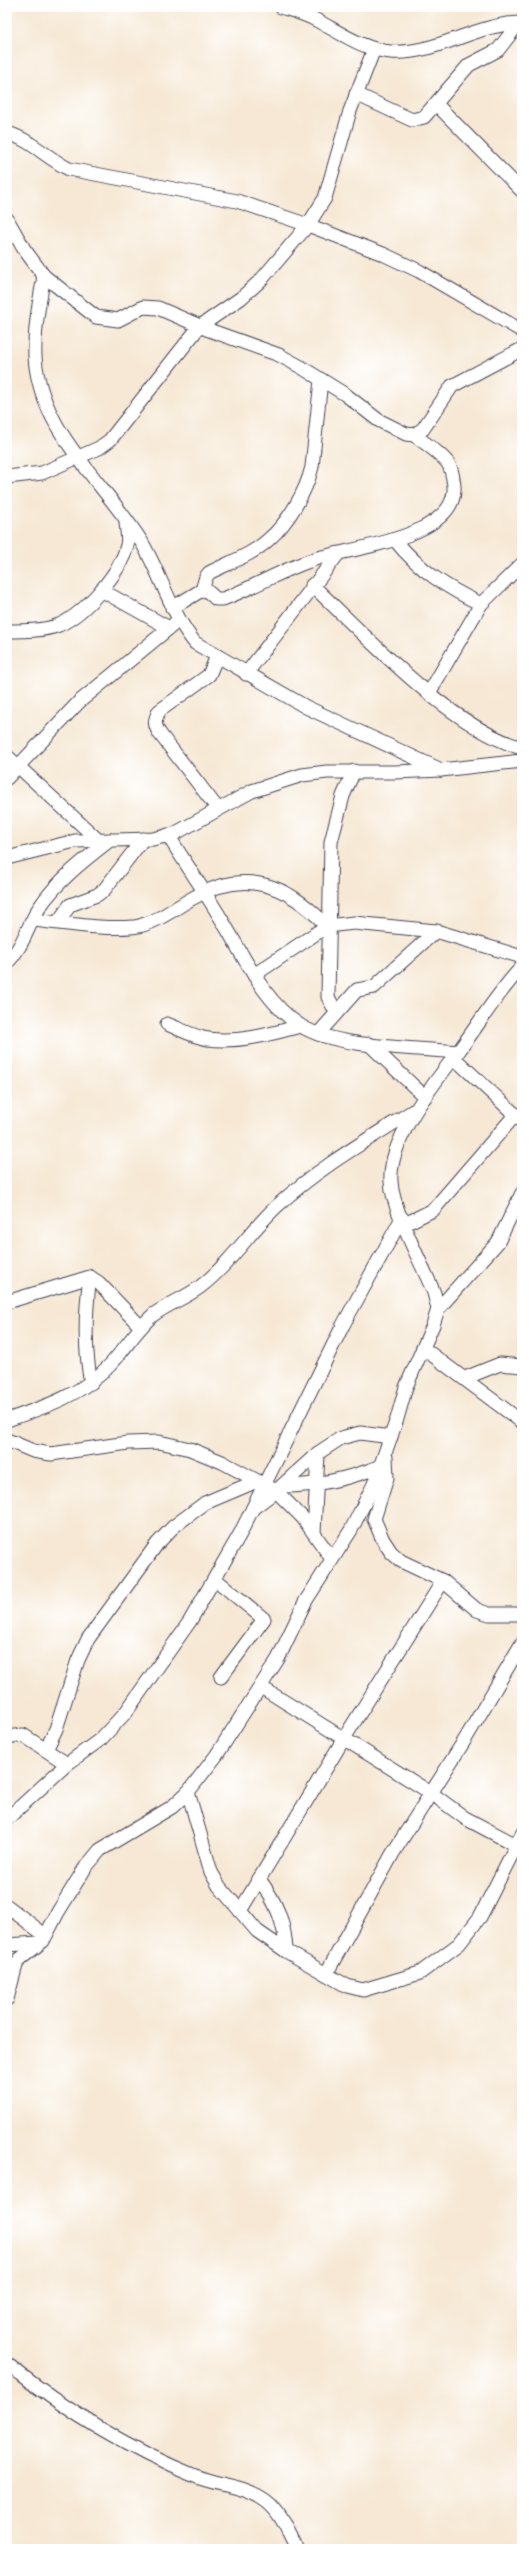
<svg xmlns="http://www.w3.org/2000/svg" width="529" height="2556" font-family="'Shantell Sans',sans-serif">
<rect width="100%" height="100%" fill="#fff"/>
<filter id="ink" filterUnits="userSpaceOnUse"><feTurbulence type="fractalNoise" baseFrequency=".025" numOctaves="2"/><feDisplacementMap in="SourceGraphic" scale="8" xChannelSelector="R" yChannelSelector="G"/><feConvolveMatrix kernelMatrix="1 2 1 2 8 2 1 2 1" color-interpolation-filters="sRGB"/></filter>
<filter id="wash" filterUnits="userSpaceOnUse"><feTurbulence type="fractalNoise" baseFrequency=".012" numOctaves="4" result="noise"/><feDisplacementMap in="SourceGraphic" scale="16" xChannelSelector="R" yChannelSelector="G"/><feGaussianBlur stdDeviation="0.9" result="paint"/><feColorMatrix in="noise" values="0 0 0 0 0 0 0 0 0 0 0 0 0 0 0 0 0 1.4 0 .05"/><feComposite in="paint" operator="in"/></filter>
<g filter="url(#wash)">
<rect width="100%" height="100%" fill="#f6e8d4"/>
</g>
<g filter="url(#ink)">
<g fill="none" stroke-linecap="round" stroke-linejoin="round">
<g stroke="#424052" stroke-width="15">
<g id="minor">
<path d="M 281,7 C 293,11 305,14 316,20 C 339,32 364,50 391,52 C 436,55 477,23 522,23"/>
<polyline points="356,94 412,120 424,117 469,65 498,50 519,23"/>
<polyline points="436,104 522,191"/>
<path d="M 7,133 C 30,139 48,159 69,169 L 237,201 L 308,225 L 383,254 L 419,271 L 522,331"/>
<polyline points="7,219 24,249 44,276 96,317 118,320 143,307 158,308 209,330 279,355 301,367 346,395 378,420 406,434 414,435 423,429 452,386 522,349"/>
<path d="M 44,276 C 39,303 34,330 35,357 C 40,432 104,482 141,541 C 161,574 170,612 195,643 L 306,707 L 441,770"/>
<polyline points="7,477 42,473 99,448 110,440 199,327 241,298 261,280 308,225 325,198 350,111 374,49"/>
<path d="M 395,540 C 419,570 447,588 481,604"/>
<path d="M 312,585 C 367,637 451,728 522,748"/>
<path d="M 204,588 L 216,599 L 223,599 C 255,587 285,568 318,558 C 353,548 458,537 454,486 C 453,478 452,468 447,462 C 439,452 425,443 414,435"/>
<polyline points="101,590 169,628"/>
<path d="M 172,608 L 202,590 L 206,577 L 209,573 C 228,563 252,555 268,540 C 288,523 306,492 312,467 L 321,380"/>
<path d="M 7,631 C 23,631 44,631 59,625 C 84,614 121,573 127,545 C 129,538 126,528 126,521"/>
<path d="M 217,656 L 209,675 L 159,711 C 154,721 154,725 160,734 L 218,809"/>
<polyline points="246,674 338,554"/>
<polyline points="429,693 481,604 522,564"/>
<polyline points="7,756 98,840"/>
<polyline points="7,778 79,702 179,620"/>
<path d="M 168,835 C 187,866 208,896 226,927 C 246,961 266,1004 301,1026 C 336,1048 416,1048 458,1052"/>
<polyline points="7,858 75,841 153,839 174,834 252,791 302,775 327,772 395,772 441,770 522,761"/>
<path d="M 34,920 C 60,923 115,931 139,926 C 159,921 175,908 193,898 C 246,868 287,884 327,926"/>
<polyline points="58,922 70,905 97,895 104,890 143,839"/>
<path d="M 7,963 C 23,947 27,927 39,908 C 57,881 84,860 110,840"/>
<polyline points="254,975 327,926 354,923 436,931 522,957"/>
<polyline points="336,1012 328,997 331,842 343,796 354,771"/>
<path d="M 167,1024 C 180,1029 194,1037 208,1039 C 240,1043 270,1034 300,1026"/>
<polyline points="318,1034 357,990 374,987 436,931"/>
<polyline points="369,1044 425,1097"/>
<polyline points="453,1057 521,1120"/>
<polyline points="405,1224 433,1210 516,1114"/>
<path d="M 90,1277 C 85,1313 84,1347 91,1383"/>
<polyline points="7,1302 90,1277 99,1283 141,1327"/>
<polyline points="438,1309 498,1242 522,1193"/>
<polyline points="423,1348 522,1422"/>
<polyline points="465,1378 500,1364 522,1366"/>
<path d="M 7,1420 C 45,1407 82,1395 110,1365 C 125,1349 136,1330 153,1315 C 168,1304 185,1298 200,1287 C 230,1264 250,1231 277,1206 C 318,1168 367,1140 413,1111"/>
<polyline points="7,1440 33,1451 51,1454 128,1443 159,1442 190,1449 222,1462 276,1491 303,1518 332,1559"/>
<polyline points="386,1457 387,1478 374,1519 383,1540 391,1552 401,1561 443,1581 477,1610 489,1614 522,1614"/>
<path d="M 283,1486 C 315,1486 351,1478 381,1466"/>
<polyline points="253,1508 276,1491 318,1453 341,1438 360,1433 391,1437"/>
<polyline points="314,1533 318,1453"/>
<polyline points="215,1579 264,1619 221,1677"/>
<polyline points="261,1687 431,1793 465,1818 516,1845"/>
<polyline points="7,1737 23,1735 67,1764"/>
<polyline points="46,1750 56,1729 78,1660 88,1639 157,1544 173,1527 205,1503 257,1481"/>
<polyline points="188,1792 211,1872 219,1886 257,1931 286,1951 347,1986 363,1990 420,1973 459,1944 480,1917 522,1834"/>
<polyline points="7,1819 67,1764 101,1739 126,1712 190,1621 240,1534 343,1325 402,1218"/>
<path d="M 259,1879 C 276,1902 285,1922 286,1951"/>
<polyline points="7,1906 46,1936"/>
<polyline points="240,1911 343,1740 443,1581"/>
<polyline points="7,1945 38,1943"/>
<polyline points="326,1974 393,1853 466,1738 522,1643"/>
<path d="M 7,1999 L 16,1965 L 20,1959 L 43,1941 L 58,1912 L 85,1868 L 100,1850 L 172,1807 L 188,1792 L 216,1756 L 278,1659 L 305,1602 L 351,1530 L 374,1484 L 397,1419 L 406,1387 L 433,1325 L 438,1309 L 434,1293 C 422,1263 393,1212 391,1182 C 388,1139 433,1085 458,1052 C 479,1024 497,993 522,967"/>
<path d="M 7,2364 C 65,2410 126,2448 195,2476 C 218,2486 245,2485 266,2501 C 281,2512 289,2533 297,2549"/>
</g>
</g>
<use href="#minor" stroke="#fff" stroke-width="13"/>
</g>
</g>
<rect width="529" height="2556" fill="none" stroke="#fff" stroke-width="24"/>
</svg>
